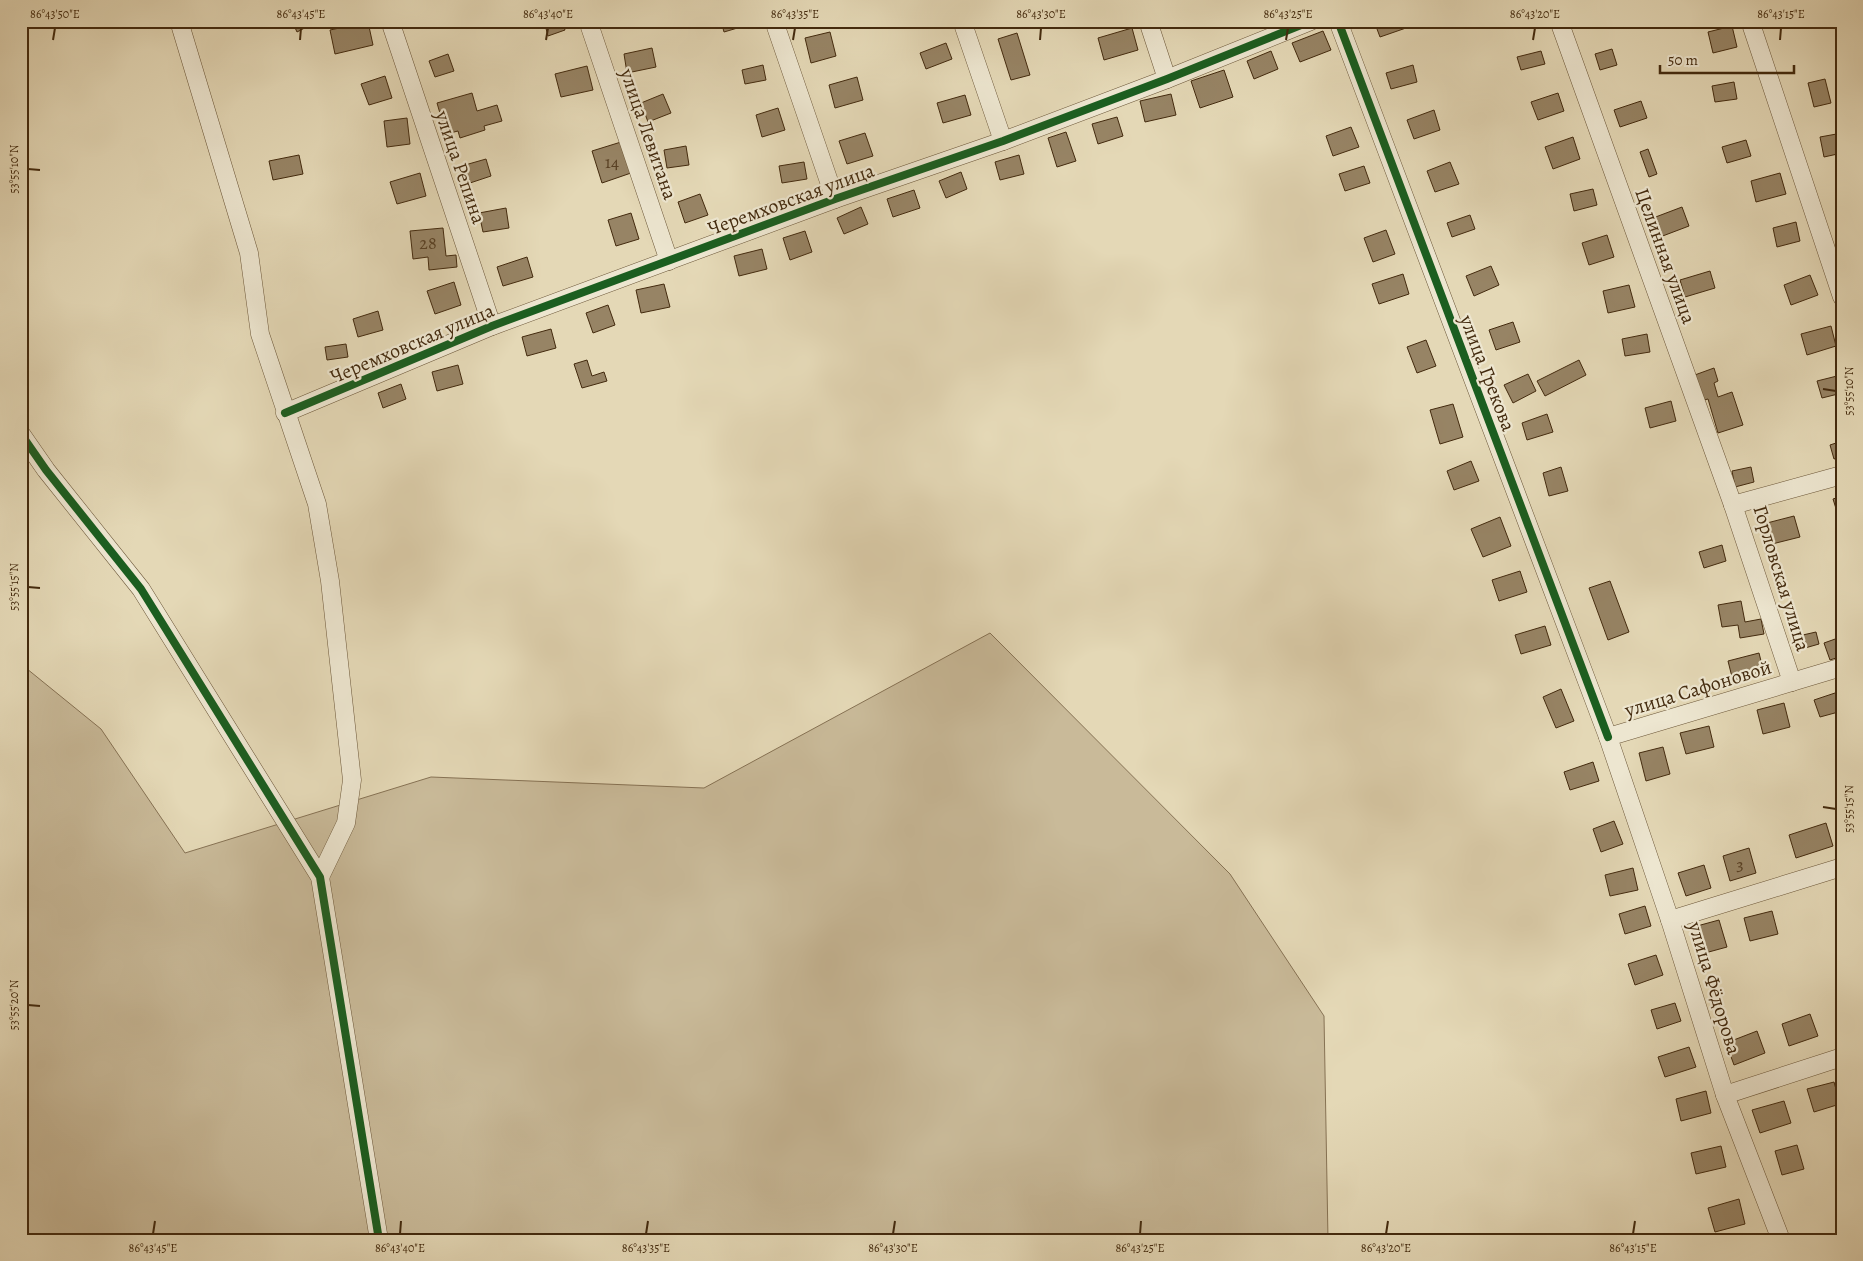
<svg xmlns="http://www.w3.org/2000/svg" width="1863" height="1261" font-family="Alegreya,serif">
<rect width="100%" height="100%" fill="#e4d8b6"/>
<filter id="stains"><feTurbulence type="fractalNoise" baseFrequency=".004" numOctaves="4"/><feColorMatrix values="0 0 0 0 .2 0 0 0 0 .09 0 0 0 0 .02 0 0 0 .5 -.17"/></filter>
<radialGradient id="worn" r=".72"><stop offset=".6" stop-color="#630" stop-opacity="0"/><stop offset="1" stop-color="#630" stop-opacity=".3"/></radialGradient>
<polygon fill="#c9ba99" stroke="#867254" points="990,633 1230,874 1324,1016 1328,1240 21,1240 21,664 101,729 185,853 431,777 704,788"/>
<g fill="#978465" stroke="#432a0e">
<polygon points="292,21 318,21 297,32"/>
<polygon points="544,21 562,21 565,30 548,36"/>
<polygon points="721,21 750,21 751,24 724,32"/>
<polygon points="908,21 921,21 909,25"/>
<polygon points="1177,21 1207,21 1178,28"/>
<polygon points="1374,21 1404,21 1406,28 1380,37"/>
<polygon points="368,22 373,45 335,54 330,30"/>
<polygon points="1732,26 1737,47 1713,53 1708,32"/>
<polygon points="1132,28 1138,50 1104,60 1098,38"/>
<polygon points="1323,31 1331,50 1300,62 1292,43"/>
<polygon points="830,32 836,56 811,63 805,38"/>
<polygon points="1017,33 1030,75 1011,80 998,39"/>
<polygon points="946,43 952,59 926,69 920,53"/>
<polygon points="652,48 656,67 627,73 624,54"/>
<polygon points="1612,49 1617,65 1600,70 1595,54"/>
<polygon points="1271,51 1278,69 1254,79 1247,61"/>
<polygon points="1541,51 1545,64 1521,70 1517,57"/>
<polygon points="448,54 454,71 435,77 429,61"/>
<polygon points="763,65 766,80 745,84 742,70"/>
<polygon points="1413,65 1417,82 1391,89 1386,73"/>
<polygon points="587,66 593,90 561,97 555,74"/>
<polygon points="1224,70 1233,97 1200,108 1191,81"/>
<polygon points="385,76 392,98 369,105 361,84"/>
<polygon points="857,77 863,100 835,108 829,85"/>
<polygon points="1825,79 1831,103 1814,107 1808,83"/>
<polygon points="1734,82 1737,99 1715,102 1712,86"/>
<polygon points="472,93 477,111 497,105 502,121 484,126 485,130 460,138 458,131 446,134 437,103"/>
<polygon points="1558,93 1564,111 1538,120 1531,102"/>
<polygon points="663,94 671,113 648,122 641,103"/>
<polygon points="1171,94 1176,115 1145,122 1140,101"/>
<polygon points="965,95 971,115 943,123 937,103"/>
<polygon points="1641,101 1647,118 1620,127 1614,110"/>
<polygon points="778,108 785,130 762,137 756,115"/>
<polygon points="1434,110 1440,130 1414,139 1407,120"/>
<polygon points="1117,117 1123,136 1098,144 1092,124"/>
<polygon points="407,118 410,144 387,147 384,121"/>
<polygon points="1351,127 1359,147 1333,156 1326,136"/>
<polygon points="1066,132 1076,161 1057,167 1048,138"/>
<polygon points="865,133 873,156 847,164 839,141"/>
<polygon points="1842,133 1842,153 1824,157 1820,137"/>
<polygon points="1573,137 1580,159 1553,169 1545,147"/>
<polygon points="1746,140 1751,156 1727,163 1722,147"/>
<polygon points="621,142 631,173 602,183 592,151"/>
<polygon points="686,146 689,165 667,168 664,150"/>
<polygon points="1648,149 1657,174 1649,177 1640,152"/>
<polygon points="299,155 303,174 273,180 269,161"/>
<polygon points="1019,155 1024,174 1000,180 995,162"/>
<polygon points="486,159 491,176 470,183 465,165"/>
<polygon points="804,162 807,179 782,183 779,166"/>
<polygon points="1450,162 1459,184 1435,192 1427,171"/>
<polygon points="1364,166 1370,183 1345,191 1339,174"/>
<polygon points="961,172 967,189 946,198 939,181"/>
<polygon points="420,173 426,196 397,204 390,182"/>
<polygon points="1780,173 1786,194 1756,202 1751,181"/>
<polygon points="1593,189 1597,205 1574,211 1570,194"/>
<polygon points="914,190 920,208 893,217 887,199"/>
<polygon points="700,194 708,215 685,223 678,202"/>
<polygon points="861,207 868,224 844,234 837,218"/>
<polygon points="1682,207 1689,226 1660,237 1653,218"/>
<polygon points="506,208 509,228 483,232 479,213"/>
<polygon points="631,213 639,239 616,246 608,220"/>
<polygon points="1470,215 1475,229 1452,237 1447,223"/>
<polygon points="1796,222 1800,241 1777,247 1773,228"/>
<polygon points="443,228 446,256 456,255 457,267 429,270 428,257 413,259 410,231"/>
<polygon points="1386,230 1395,254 1373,262 1364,238"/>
<polygon points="805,231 812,252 790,260 783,238"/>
<polygon points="1607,235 1614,257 1589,265 1582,243"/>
<polygon points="762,249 767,269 739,276 734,256"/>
<polygon points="527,257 533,277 503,286 497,267"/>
<polygon points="1491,266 1499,285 1474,296 1466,276"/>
<polygon points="1710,271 1715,288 1685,297 1680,280"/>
<polygon points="1403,274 1409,294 1379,304 1372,284"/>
<polygon points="1810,275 1818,295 1791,305 1784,285"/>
<polygon points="454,282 461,305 435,314 427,291"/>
<polygon points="664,284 670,307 641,313 636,290"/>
<polygon points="1629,285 1635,307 1608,313 1603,291"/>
<polygon points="608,305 615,325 593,333 586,313"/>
<polygon points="378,311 383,330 358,337 353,319"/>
<polygon points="1513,322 1520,342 1496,350 1489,330"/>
<polygon points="1831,326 1836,346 1807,355 1801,334"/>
<polygon points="551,329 556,348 527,356 522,337"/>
<polygon points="1647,334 1650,352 1625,356 1622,339"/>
<polygon points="1426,340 1436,366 1417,373 1407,347"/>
<polygon points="346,344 348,357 327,360 325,347"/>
<polygon points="587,360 592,376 604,372 607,381 582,388 574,364"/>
<polygon points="1579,360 1586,375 1545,396 1537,381"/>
<polygon points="458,365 463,384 437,391 432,372"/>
<polygon points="1714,368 1718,381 1714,383 1718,397 1732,392 1743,425 1718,433 1708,399 1700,401 1692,376"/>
<polygon points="1528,374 1536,391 1513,403 1504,385"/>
<polygon points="1841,375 1842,393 1822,398 1817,381"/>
<polygon points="401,384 406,399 383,408 378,393"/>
<polygon points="1671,401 1676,421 1650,428 1645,408"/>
<polygon points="1453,404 1463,437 1440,444 1430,410"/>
<polygon points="1547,414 1553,432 1527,440 1522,423"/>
<polygon points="1842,441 1842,457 1834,459 1830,445"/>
<polygon points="1471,461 1479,481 1454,490 1447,471"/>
<polygon points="1561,467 1568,491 1549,496 1543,473"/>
<polygon points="1751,467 1754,482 1735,487 1732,471"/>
<polygon points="1842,496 1842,514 1838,515 1833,499"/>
<polygon points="1794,516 1800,537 1772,544 1767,523"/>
<polygon points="1500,517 1511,546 1483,557 1471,529"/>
<polygon points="1722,545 1726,561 1704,568 1699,552"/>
<polygon points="1520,571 1527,592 1499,601 1492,580"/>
<polygon points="1610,581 1629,632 1608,640 1589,588"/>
<polygon points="1741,601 1745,622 1761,619 1764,634 1740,638 1738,625 1722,627 1718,605"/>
<polygon points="1545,626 1551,645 1521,654 1515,635"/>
<polygon points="1816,632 1819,644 1798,650 1794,637"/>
<polygon points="1838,638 1842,656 1830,660 1824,643"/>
<polygon points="1759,653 1764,673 1733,681 1728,661"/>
<polygon points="1561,689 1574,721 1556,728 1543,697"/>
<polygon points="1841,691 1842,711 1820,717 1814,700"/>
<polygon points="1784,703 1790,727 1763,734 1757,710"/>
<polygon points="1709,726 1714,747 1686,754 1680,733"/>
<polygon points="1663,747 1670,774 1646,781 1639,753"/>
<polygon points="1593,762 1599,781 1570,790 1564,772"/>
<polygon points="1614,821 1623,844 1601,852 1593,829"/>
<polygon points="1826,823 1833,846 1796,858 1789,835"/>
<polygon points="1749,848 1756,873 1730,881 1723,856"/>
<polygon points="1704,865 1711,888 1686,896 1678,873"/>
<polygon points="1633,868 1638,890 1610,896 1605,875"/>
<polygon points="1645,906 1651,926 1625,934 1619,914"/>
<polygon points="1772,911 1778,934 1750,941 1744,918"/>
<polygon points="1719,920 1727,947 1705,953 1697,926"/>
<polygon points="1656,955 1663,975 1635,985 1628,964"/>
<polygon points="1675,1003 1681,1021 1657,1029 1651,1010"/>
<polygon points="1810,1014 1818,1036 1789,1046 1782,1024"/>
<polygon points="1757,1031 1765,1053 1734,1065 1726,1043"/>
<polygon points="1689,1047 1696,1067 1665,1077 1658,1057"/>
<polygon points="1834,1082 1840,1104 1814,1112 1807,1089"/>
<polygon points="1706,1091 1711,1113 1681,1121 1676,1099"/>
<polygon points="1784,1101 1791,1123 1760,1133 1752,1110"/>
<polygon points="1797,1145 1804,1169 1782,1175 1775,1151"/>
<polygon points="1721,1146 1726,1167 1696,1174 1691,1153"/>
<polygon points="1739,1199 1745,1224 1715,1232 1708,1208"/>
</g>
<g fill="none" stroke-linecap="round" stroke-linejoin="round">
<g stroke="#6b5638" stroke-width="19">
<g id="minor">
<polyline points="179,21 249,253 260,334 317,504 330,581 352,780 346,823 320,877"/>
<polyline points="390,21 492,326"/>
<polyline points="588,21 669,261"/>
<polyline points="774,21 835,199"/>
<polyline points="962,21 1003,141"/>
<polyline points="1148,21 1167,79"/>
<polyline points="1338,21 1608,737"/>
<polyline points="1559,21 1733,505"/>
<polyline points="1750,21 1842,297"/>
<polyline points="285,413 492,326 835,199 1003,141 1167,79 1311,21"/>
<polyline points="21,434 46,470 141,589 320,877 379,1240"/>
<polyline points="1792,682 1733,505 1842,475"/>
<polyline points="1670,920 1608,737 1842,667"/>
<polyline points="1725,1095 1670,920 1842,867"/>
<polyline points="1781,1240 1725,1095 1842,1057"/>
</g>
</g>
<use href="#minor" stroke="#ede6d0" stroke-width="18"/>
<g stroke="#ede6d0" stroke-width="11">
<g id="cycleway">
<polyline points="1338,21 1608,737"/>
<polyline points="285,413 492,326 835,199 1003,141 1167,79 1311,21"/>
<polyline points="21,434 46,470 141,589 320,877 379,1240"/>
</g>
</g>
<use href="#cycleway" stroke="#1b5e20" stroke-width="8"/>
</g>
<path fill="none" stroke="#432a0e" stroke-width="2" d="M 53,40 L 55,28M 300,40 L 301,28M 546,40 L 548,28M 793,40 L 795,28M 1040,40 L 1041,28M 1286,40 L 1288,28M 1533,40 L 1535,28M 1780,40 L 1781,28M 28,169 L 40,170M 1823,389 L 1836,391M 28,587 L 40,588M 1823,807 L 1836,809M 28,1005 L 40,1006M 153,1234 L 155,1221M 400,1234 L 401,1221M 646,1234 L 648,1221M 893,1234 L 895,1221M 1140,1234 L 1141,1221M 1386,1234 L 1388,1221M 1633,1234 L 1635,1221"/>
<g text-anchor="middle" stroke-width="4.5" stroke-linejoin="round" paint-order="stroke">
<g font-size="18" fill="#584024">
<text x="612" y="168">14</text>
<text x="428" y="249">28</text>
<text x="1740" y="870">3</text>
</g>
<g font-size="20" fill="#432a0e" stroke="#ede6d0">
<text transform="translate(649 134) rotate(71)" y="7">улица Левитана</text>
<text transform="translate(461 167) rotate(71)" y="7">улица Репина</text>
<text transform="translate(791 199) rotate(-20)" y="7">Черемховская улица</text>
<text transform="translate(1666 256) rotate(70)" y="7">Целинная улица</text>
<text transform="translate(412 343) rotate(-23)" y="7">Черемховская улица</text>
<text transform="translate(1488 373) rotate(69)" y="7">улица Грекова</text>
<text transform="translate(1782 578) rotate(73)" y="7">Горловская улица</text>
<text transform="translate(1698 688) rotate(-17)" y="7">улица Сафоновой</text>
<text transform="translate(1715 988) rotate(73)" y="7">улица Фёдорова</text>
</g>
</g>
<rect width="1863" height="1261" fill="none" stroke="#e4d8b6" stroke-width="55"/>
<path d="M1660 65v8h134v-8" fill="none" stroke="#432a0e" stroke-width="2.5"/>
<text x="1668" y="65" font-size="15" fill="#432a0e" stroke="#ede6d0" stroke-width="4" paint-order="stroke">50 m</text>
<rect x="28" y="28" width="1808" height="1206" fill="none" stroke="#432a0e" stroke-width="2"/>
<g font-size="12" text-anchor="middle" fill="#432a0e">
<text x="55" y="18">86°43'50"E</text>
<text x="301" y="18">86°43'45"E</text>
<text x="548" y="18">86°43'40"E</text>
<text x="795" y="18">86°43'35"E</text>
<text x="1041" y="18">86°43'30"E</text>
<text x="1288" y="18">86°43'25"E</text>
<text x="1535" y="18">86°43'20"E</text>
<text x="1781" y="18">86°43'15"E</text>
<text transform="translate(14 169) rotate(-90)" y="4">53°55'10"N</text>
<text transform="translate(1849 391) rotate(-90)" y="4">53°55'10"N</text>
<text transform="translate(14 587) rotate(-90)" y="4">53°55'15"N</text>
<text transform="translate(1849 809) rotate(-90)" y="4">53°55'15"N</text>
<text transform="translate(14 1005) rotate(-90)" y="4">53°55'20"N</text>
<text x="153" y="1252">86°43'45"E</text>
<text x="400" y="1252">86°43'40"E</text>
<text x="646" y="1252">86°43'35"E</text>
<text x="893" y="1252">86°43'30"E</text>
<text x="1140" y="1252">86°43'25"E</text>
<text x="1386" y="1252">86°43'20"E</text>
<text x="1633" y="1252">86°43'15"E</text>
</g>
<rect width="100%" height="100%" filter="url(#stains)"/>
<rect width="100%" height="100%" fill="url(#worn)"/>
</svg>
